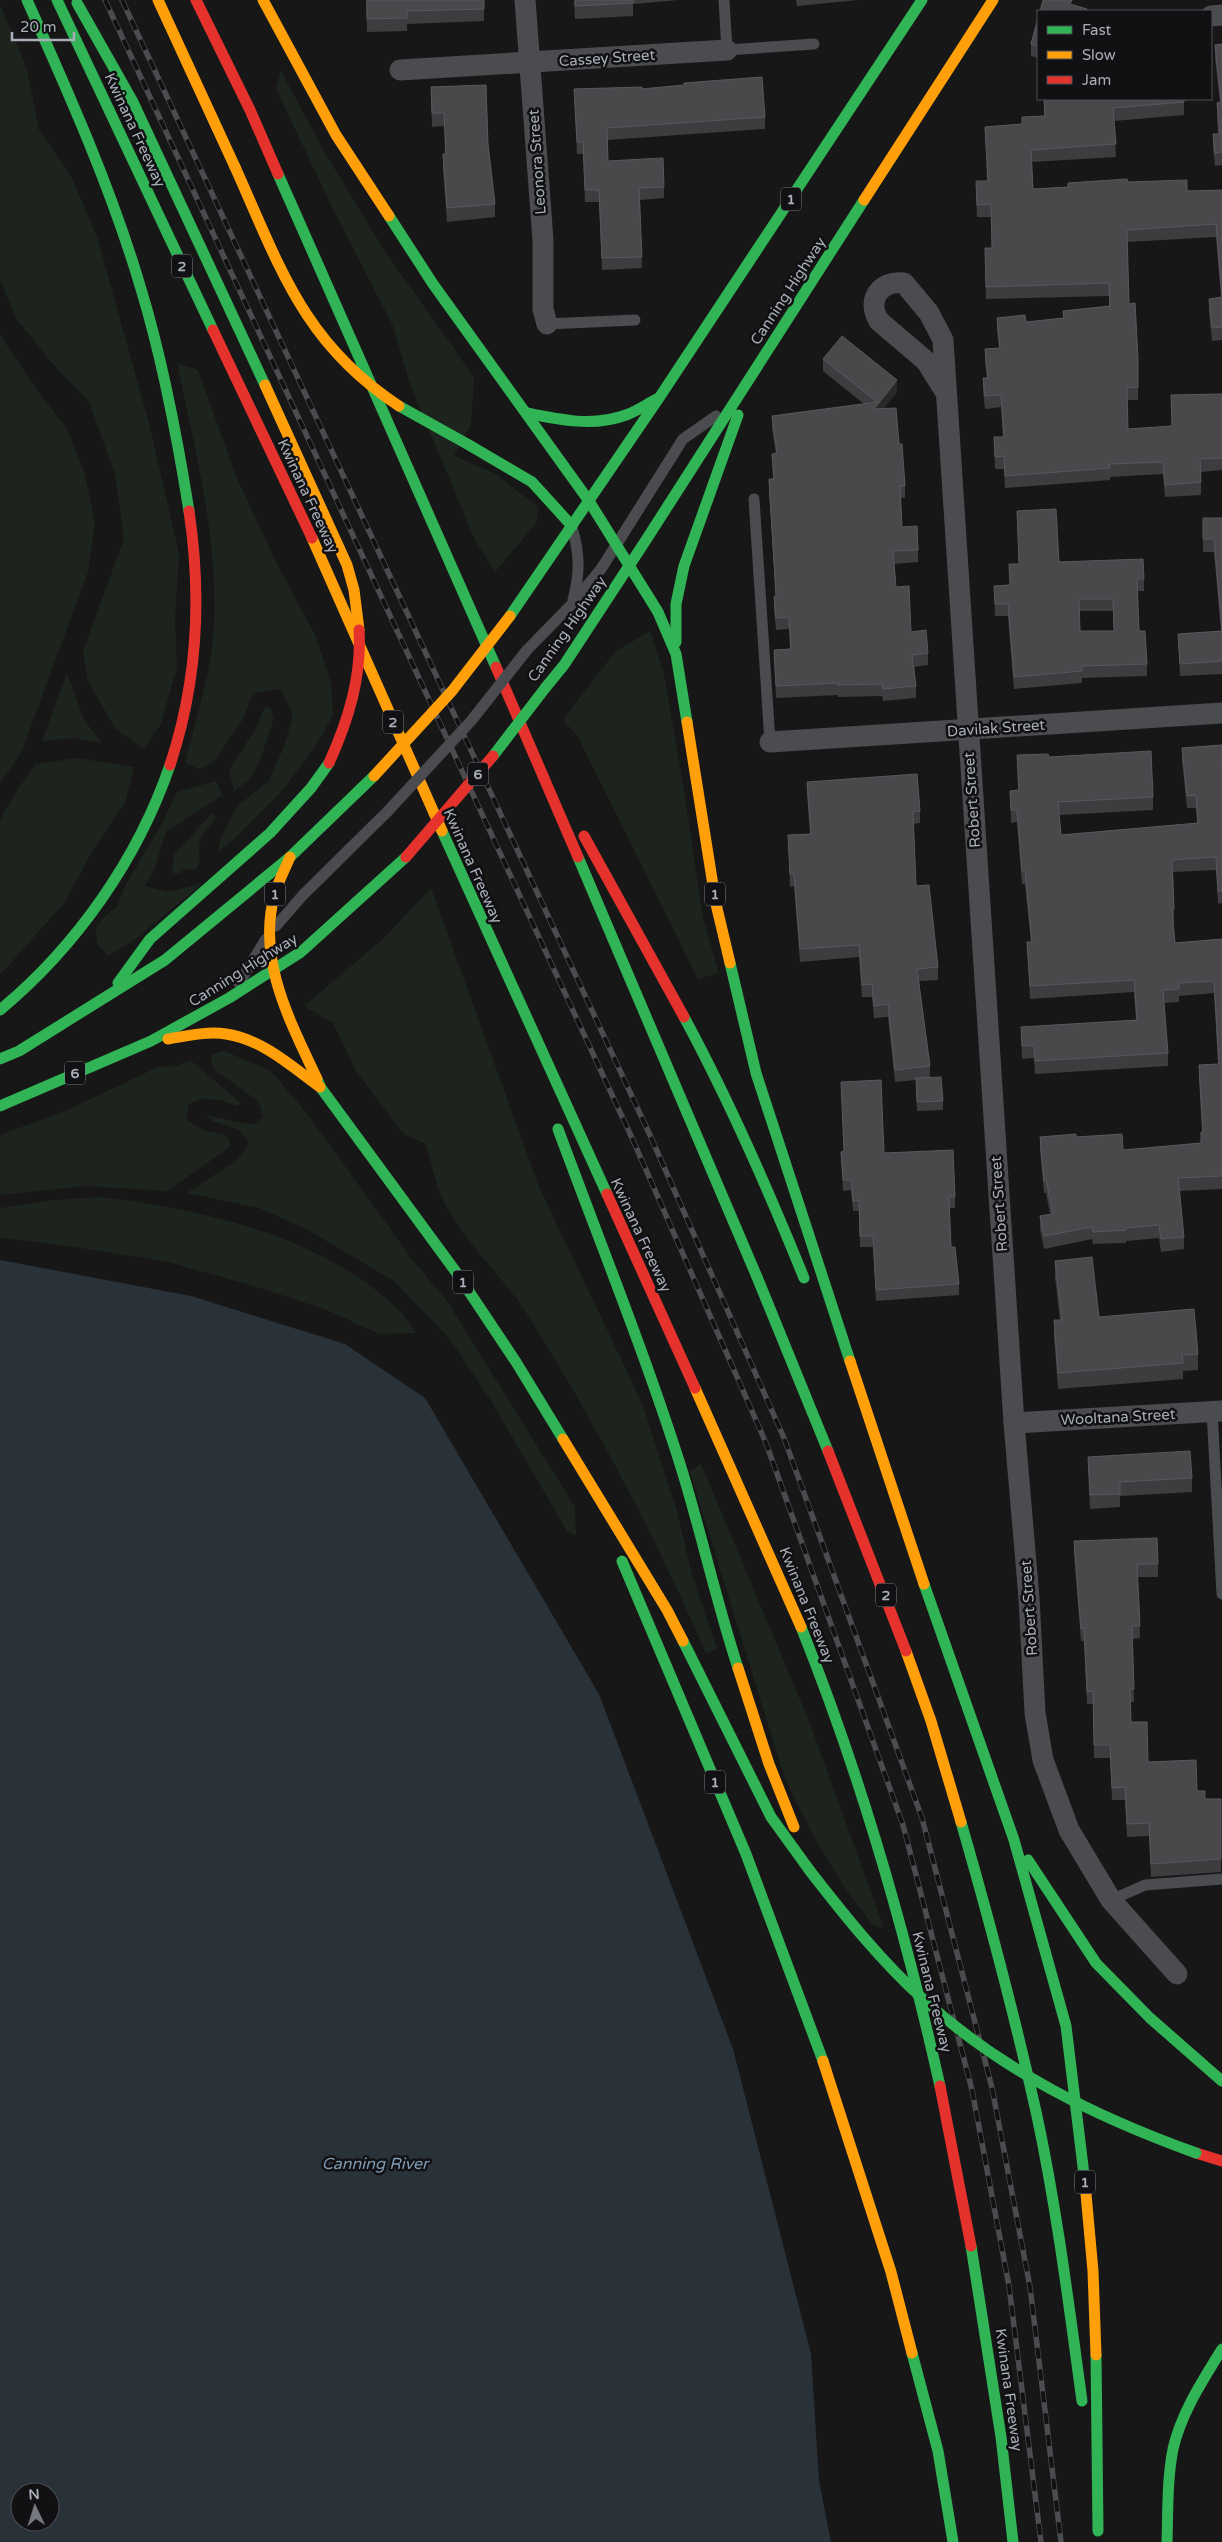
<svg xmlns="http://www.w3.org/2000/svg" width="1222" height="2542" font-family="'Varela Round',sans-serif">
<rect width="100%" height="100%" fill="#171717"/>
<g fill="#1d241e">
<polygon points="0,5 27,69 39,130 71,176 97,237 149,423 179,554 175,619 177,667 161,724 143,749 115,728 88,681 83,651 124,539 115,474 89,402 53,364 15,317 0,279"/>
<polygon points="281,71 325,153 386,253 474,377 471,425 454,456 496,474 538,507 537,522 495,572 475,540 411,387 393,326 333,209 276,89"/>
<polygon points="0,335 39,393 66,427 84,471 95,523 88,572 21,753 0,783"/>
<path d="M 177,363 L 198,370 L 236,476 L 276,562 L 316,637 L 331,684 L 333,716 L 314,748 L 284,789 L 233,840 L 218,851 L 220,840 L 237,806 L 269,781 L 285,744 L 293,714 L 280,689 L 253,693 L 243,719 L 213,763 L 199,769 L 185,763 C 196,718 212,672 214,625 C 218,537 195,449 177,363 Z"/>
<polygon points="650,631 664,674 684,790 703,918 719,973 698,979 577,735 563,720 615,652"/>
<polygon points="67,673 84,720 102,743 75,738 42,741"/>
<polygon points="270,707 274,718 259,763 250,779 234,791 229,770 256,728 264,708"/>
<polygon points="77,758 134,767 125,802 89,857 65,902 0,975 0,820 18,789 36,764"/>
<polygon points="216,781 222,795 166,832 154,870 145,886 168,892 203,883 134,940 108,956 98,945 95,929 105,916 117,907 125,886 160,827 177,792"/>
<path d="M 211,814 L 217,817 C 203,833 196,841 200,863 L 195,870 L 184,869 L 180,873 L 172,873 L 174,855 Z"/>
<path d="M 431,888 L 539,1187 L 642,1403 L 676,1508 L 693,1578 L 717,1649 L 706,1653 C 655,1536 595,1422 527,1314 C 501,1274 463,1242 442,1198 C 435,1181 431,1161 426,1144 L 404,1134 L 357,1073 L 333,1023 L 304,1006 L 384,938 Z"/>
<polygon points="224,1051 270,1070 309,1116 411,1258 447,1301 575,1507 576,1535 567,1531 490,1399 448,1337 394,1281 306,1229 259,1208 187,1193 234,1162 250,1144 239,1130 213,1121 204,1115 253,1125 263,1117 259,1102 215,1070 211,1063 212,1054"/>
<path d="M 190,1060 L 241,1103 L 237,1106 C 221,1100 204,1095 189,1104 L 186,1119 L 203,1130 L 223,1134 L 230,1140 L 230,1147 L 167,1191 L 86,1186 L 0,1195 L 0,1135 L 63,1112 L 158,1067 L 177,1066 Z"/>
<path d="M 99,1197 C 200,1208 322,1236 398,1309 C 405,1315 410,1325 416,1333 L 379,1334 L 327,1310 L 254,1286 L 164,1261 L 61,1245 L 0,1238 L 0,1208 L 54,1200 Z"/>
<polygon points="701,1464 809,1721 884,1928 874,1926 851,1897 817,1843 785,1779 690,1472"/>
</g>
<path fill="#2a3239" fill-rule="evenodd" d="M 0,1260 L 191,1296 L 345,1344 L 425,1398 L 599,1694 L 733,2049 L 811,2354 L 819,2481 L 831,2542 L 0,2542 ZM 20,2492 L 50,2492 L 50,2522 L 20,2522 Z"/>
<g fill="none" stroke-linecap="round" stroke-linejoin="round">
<g stroke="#4b4c50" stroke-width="11">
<polyline points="724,0 727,50 814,44"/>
<polyline points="547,324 635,320"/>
<polyline points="754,499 770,742"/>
<path d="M 572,528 C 580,553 580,574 573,600"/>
<polyline points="527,650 572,604 601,569 683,439 716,416"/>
<polyline points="276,926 303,895 388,811"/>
<polyline points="239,983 266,939"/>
<polyline points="1212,1411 1222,1594"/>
<polyline points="1111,1900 1145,1885 1222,1879"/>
</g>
<g stroke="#4b4c50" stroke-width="21">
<polyline points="525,0 543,240 543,309 547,324"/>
<polyline points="1211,16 1222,15"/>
<polyline points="400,70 727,50"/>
<path d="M 946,393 L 926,361 L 879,321 C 866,300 880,280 904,283 L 929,313 L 943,340 L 1014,1423 L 1029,1598 L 1035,1713 L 1043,1760 L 1069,1830 L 1111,1900 L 1177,1974"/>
<polyline points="770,742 1222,713"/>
<polyline points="1014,1423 1222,1411"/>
</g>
<g stroke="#30b455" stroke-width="11">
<path d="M 27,0 C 69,94 112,190 141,289 C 163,361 177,436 189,511"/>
<polyline points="57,0 213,330"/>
<polyline points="77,3 133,102 265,385"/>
<polyline points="278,174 496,667"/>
<polyline points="389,216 433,284 589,501 658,612 676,654 687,722"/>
<path d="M 527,413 C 560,420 594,427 626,415 C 637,411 647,404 657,399"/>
<polyline points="469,445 532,482 572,526"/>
<polyline points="510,616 659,398 922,0"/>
<polyline points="676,642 676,604 684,566 738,415"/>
<polyline points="546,687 564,665 646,540 864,200"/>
<polyline points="442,831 607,1194"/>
<polyline points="578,857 757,1277 828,1451"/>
<polyline points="730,963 756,1073 850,1361"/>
<polyline points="118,983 150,939 270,833 311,788 329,763"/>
<path d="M 0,1010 C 76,947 138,859 170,765"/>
<path d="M 684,1017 C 730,1102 768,1189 804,1278"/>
<polyline points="0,1059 19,1051 165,960 290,857 374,776"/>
<polyline points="317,1079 321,1088 456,1272 516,1362 563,1439"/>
<polyline points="0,1106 151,1041 229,998 301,952 406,857"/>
<path d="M 558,1129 C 599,1240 644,1351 680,1464 C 701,1531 716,1601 738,1668"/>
<polyline points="622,1561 746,1854 823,2061"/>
<polyline points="924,1584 1014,1840 1066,2026 1085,2183"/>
<path d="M 801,1627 C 861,1776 905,1930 940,2086"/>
<polyline points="683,1641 771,1817 810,1871"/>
<path d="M 961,1822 C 989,1919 1015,2017 1037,2116 C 1057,2210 1069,2306 1082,2401"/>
<polyline points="1028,1860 1096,1963 1150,2018 1222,2081"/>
<polyline points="971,2246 1001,2437 1013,2542"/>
<polyline points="912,2353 938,2451 953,2542"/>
<polyline points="1096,2355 1098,2531"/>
<path d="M 1167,2542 C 1168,2511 1167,2480 1173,2449 C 1181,2413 1203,2380 1222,2349"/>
</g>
<g stroke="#ff9f0a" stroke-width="11">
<polyline points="158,0 235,167"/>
<polyline points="263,0 336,135 389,216"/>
<polyline points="864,200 993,0"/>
<polyline points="312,538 442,831"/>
<polyline points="687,722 716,904 730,963"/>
<path d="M 290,857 C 285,869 279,880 275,893 C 256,959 290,1021 317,1079"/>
<path d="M 168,1039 C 187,1036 207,1031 226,1034 C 262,1039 292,1067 320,1087"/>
<polyline points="850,1361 924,1584"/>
<polyline points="695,1388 801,1627"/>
<polyline points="563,1439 667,1610 683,1641"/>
<polyline points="906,1651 931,1721 961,1822"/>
<polyline points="738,1668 769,1764 794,1827"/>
<polyline points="823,2061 891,2272 912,2353"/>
<polyline points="1085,2183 1093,2271 1096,2355"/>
</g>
<g stroke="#e5322d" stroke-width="11">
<polyline points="196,0 250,110 278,174"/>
<polyline points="213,330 312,538"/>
<polyline points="496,667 578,857"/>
<path d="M 170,765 C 198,681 202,598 189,511"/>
<polyline points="584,836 684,1017"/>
<polyline points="607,1194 695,1388"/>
<polyline points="828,1451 906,1651"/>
<polyline points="940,2086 971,2246"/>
<polyline points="1196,2153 1222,2161"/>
</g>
<g stroke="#4b4c4f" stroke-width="5.5">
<g id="rail">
<polyline points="105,0 632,1138 766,1443 903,1825 972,2090 1009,2286 1041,2542"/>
<polyline points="122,0 649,1133 784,1438 922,1818 992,2088 1030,2287 1061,2542"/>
</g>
</g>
<use href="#rail" stroke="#111113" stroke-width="4" stroke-dasharray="11" stroke-linecap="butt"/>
<polyline stroke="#4b4c50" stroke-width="11" points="388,811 471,721 527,650"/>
<g stroke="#30b455" stroke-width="11">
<polyline points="399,406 469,445"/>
<polyline points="493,756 546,687"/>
<path d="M 810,1871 C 845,1916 881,1961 923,1999 C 1002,2071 1096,2117 1196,2153"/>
</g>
<g stroke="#ff9f0a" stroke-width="11">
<path d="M 235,167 C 280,267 303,343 399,406"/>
<polyline points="265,385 347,565 354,590 359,630"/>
<polyline points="374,776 452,691 510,616"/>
</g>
<g stroke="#e5322d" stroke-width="11">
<path d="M 329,763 C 348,721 362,677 359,630"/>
<polyline points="406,857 493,756"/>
</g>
</g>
<g fill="#3d3d3f" fill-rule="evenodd">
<polygon points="366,0 484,0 484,21 407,24 407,31 367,32"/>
<polygon points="574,0 678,0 633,4 633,16 575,19"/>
<polygon points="796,0 858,0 797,6"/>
<polygon points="1038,18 1038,58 1031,56 1031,44"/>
<polygon points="1222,44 1222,165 1215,166 1213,148 1213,134 1218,134 1217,116 1217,103 1220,102 1215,58 1215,45"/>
<polygon points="431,87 488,144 495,204 495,217 447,222 443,168 443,154 445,154 444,126 432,127"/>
<polygon points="574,89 642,89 765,117 765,129 607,140 608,161 664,187 664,198 640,200 642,268 602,270 599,202 585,202 583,154 577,154"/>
<polygon points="1044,99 1184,99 1184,115 1114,121 1116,157 1032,162 1033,189 1068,187 1128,182 1187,191 1222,190 1222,340 1212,341 1209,311 1209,299 1221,297 1216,237 1127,242 1129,304 1138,358 1138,400 1127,400 1128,429 1172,426 1171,395 1222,394 1222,470 1201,472 1201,495 1165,497 1163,474 1110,477 1110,480 1005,488 1004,469 995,469 994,437 1003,437 1001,407 985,409 983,391 983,378 987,378 985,362 985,349 999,348 997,331 997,318 1026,322 1063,318 1063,311 1109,306 1109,296 986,299 985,248 992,248 991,217 977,217 976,194 976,181 987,181 985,127 1022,124 1022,117 1044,116"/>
<polygon points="823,359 897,392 884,408 899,444 905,486 905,498 901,498 902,527 918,550 918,562 894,564 896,587 911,632 928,653 928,665 914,667 916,686 916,698 883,701 882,696 838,697 838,695 776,698 774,650 790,649 789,629 776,630 774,609 774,597 776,597 769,491 769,479 773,479 772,454 776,454 772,428 772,416 864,404 823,371"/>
<path d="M 1017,511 L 1059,562 L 1144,579 L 1144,591 L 1137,591 L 1139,631 L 1147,664 L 1147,676 L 1082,678 L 1082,683 L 1014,689 L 1008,616 L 995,616 L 994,586 L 1010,585 L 1009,564 L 1019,564 ZM 1079,611 L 1113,611 L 1114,631 L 1080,631 Z"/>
<polygon points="1203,518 1222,518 1222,674 1180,676 1178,634 1221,631 1214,552 1203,552"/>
<polygon points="1222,745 1222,903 1218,904 1216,870 1173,872 1174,909 1174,922 1173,922 1175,943 1222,939 1222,1189 1180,1191 1184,1237 1184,1249 1161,1252 1159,1238 1126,1241 1126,1243 1093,1244 1092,1239 1044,1249 1040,1229 1040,1216 1050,1214 1046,1193 1044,1193 1040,1150 1040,1137 1076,1137 1123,1150 1201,1143 1201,1132 1202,1132 1199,1078 1199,1065 1218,1064 1214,993 1179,996 1179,1002 1164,1003 1168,1053 1168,1066 1035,1074 1034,1058 1022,1059 1021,1027 1136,1020 1134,992 1030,999 1027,942 1031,942 1025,884 1022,884 1017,822 1011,823 1010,791 1018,790 1017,755 1049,757 1153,797 1153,810 1059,815 1061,835 1197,823 1196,808 1187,808 1182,761 1182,748"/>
<polygon points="807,782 920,811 920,823 913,824 916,886 938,967 938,980 919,981 930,1066 930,1078 943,1101 943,1110 917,1111 916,1080 895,1082 888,1017 874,1018 872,997 862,997 859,957 800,962 794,886 790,887 788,835 810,834 807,795"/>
<polygon points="841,1082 884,1153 955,1197 955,1208 949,1208 951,1247 959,1284 959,1295 876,1301 873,1247 860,1247 859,1211 853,1211 851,1190 843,1191 841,1152 844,1151"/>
<polygon points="1055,1261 1099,1317 1198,1354 1198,1370 1183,1371 1183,1379 1058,1389 1054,1336 1054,1320 1060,1320 1055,1277"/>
<polygon points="1088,1457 1192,1478 1192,1492 1120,1496 1120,1507 1090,1509"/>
<polygon points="1074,1541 1158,1564 1158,1577 1138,1577 1140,1638 1132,1639 1134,1702 1130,1702 1131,1722 1148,1762 1197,1791 1205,1799 1221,1799 1221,1872 1151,1877 1149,1836 1127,1837 1125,1800 1112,1800 1110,1758 1094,1758 1093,1704 1087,1704 1084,1641 1081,1641 1074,1554"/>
</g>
<polygon fill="#29292a" points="897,380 897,392 874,421 874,409"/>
<g fill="#49494c" stroke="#58595d" fill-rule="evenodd">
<polygon points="367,0 484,0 484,9 407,11 407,18 367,19"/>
<polygon points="575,0 633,0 633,3 575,6"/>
<polygon points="1043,0 1072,0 1070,4 1087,9 1086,11 1040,11"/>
<polygon points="1038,18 1038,46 1031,44"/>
<polygon points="1222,44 1222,152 1215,153 1213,134 1220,134 1217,103 1221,102 1215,45"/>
<polygon points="762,77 765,117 607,128 608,161 663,158 664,187 639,188 642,257 602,258 599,190 585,190 583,142 577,142 574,89 642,87 642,89 684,85 684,83"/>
<polygon points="486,85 488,144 495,204 447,208 443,154 446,154 444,113 432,113 431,87"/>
<polygon points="1044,99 1184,99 1184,102 1113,108 1116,144 1031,150 1033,189 1068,187 1068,183 1127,179 1128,182 1187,180 1187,191 1222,190 1222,297 1216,224 1127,230 1129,304 1135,303 1138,358 1138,387 1127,388 1128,429 1172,426 1171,395 1222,394 1222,458 1200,459 1201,482 1165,485 1163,462 1109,464 1110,468 1005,476 1004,456 995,457 994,437 1004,437 1001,395 985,396 983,378 988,378 985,349 1000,348 997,318 1025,315 1026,322 1064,318 1063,311 1110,306 1109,283 986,287 985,248 992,248 991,204 977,205 976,181 988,181 985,127 1022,124 1022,117 1045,116"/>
<polygon points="1222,297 1222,327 1212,328 1209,299"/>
<polygon points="842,336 897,380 874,409 896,408 899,444 902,444 905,486 900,486 902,527 917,526 918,550 893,551 896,587 909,586 911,632 926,630 928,653 912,655 916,686 883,689 882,684 838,685 838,683 776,686 774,650 791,649 789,617 776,618 774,597 776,596 769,479 774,479 772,454 777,453 772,416 877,402 823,359"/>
<path d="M 1056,509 L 1059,562 L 1143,559 L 1144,579 L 1137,579 L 1139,631 L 1145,631 L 1147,664 L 1082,666 L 1082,671 L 1014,677 L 1008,604 L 995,604 L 994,586 L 1010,585 L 1009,564 L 1019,564 L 1017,511 ZM 1079,599 L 1113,599 L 1114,631 L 1080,631 Z"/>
<polygon points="1203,518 1222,518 1222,661 1180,664 1178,634 1222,631 1214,539 1203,539"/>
<polygon points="1222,745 1222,763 1221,763 1222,773 1222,891 1218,891 1216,857 1172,860 1174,909 1172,910 1175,943 1222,939 1222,1176 1178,1178 1184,1237 1161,1239 1159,1225 1126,1228 1126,1230 1093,1232 1092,1227 1044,1236 1040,1216 1053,1214 1046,1180 1044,1181 1040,1137 1076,1134 1076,1137 1122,1134 1123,1150 1201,1143 1201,1132 1203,1132 1199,1065 1219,1064 1214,981 1179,983 1179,989 1163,990 1168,1053 1035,1061 1034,1045 1022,1046 1021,1027 1137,1020 1134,980 1030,986 1027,942 1032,942 1025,871 1022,871 1017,810 1011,810 1010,791 1019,790 1017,755 1048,754 1049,757 1151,751 1153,797 1058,802 1061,835 1198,823 1196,795 1187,796 1182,748"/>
<polygon points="917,774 920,811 913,812 916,886 929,885 938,967 917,969 930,1066 895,1070 888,1004 874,1006 872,984 862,985 859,945 800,949 794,874 790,874 788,835 811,834 807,782"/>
<polygon points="941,1077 943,1101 917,1102 916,1078"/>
<polygon points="881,1080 884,1153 953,1150 955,1197 949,1197 951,1247 955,1247 959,1284 876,1290 873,1236 860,1236 859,1200 853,1201 851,1180 843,1180 841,1152 844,1151 841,1082"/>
<polygon points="1092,1257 1099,1317 1194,1309 1198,1354 1182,1355 1183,1363 1058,1373 1054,1320 1062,1320 1055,1261"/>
<polygon points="1190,1451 1192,1478 1120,1482 1120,1494 1090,1495 1088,1457"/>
<polygon points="1157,1538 1158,1564 1137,1564 1140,1626 1132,1626 1134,1689 1130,1689 1131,1722 1147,1722 1148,1762 1196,1760 1197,1791 1205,1791 1205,1799 1221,1799 1221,1859 1151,1864 1149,1823 1127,1824 1125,1787 1112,1788 1110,1745 1094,1745 1093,1691 1087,1692 1084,1628 1081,1629 1074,1541"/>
</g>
<g text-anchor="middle" stroke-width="5" stroke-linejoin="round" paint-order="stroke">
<g fill="#111113" stroke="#7b7e86" stroke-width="1">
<rect x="781" y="187.5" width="20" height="23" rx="4"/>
<rect x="172" y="254.5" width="20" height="23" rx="4"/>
<rect x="383" y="710.5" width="20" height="23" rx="4"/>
<rect x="468" y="762.5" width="20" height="23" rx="4"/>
<rect x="265" y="882.5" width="20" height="23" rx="4"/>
<rect x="705" y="882.5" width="20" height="23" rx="4"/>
<rect x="65" y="1061.5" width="20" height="23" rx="4"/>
<rect x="453" y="1270.5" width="20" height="23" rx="4"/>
<rect x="876" y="1583.5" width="20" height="23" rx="4"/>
<rect x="705" y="1770.5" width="20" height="23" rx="4"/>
<rect x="1075" y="2170.5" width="20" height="23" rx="4"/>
</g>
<g font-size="14" font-weight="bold" fill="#a8adb8">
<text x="791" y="204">1</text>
<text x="182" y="271">2</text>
<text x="393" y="727">2</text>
<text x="478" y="779">6</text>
<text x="275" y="899">1</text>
<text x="715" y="899">1</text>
<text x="75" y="1078">6</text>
<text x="463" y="1287">1</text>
<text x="886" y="1600">2</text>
<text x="715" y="1787">1</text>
<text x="1085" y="2187">1</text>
</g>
<g font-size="15" fill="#a8adb8" stroke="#111113">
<text transform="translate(607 58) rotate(-4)" y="5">Cassey Street</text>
<text transform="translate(135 130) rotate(65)" y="5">Kwinana Freeway</text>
<text transform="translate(537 162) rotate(-94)" y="5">Leonora Street</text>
<text transform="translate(788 291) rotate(-57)" y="5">Canning Highway</text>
<text transform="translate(308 496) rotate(65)" y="5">Kwinana Freeway</text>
<text transform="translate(567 629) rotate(-55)" y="5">Canning Highway</text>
<text transform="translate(996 728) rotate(-4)" y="5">Davilak Street</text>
<text transform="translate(972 800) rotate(-94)" y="5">Robert Street</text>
<text transform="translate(473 866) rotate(66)" y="5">Kwinana Freeway</text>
<text transform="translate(243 970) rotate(-32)" y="5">Canning Highway</text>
<text transform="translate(999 1204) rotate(-94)" y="5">Robert Street</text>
<text transform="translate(641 1235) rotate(65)" y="5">Kwinana Freeway</text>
<text transform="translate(1118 1417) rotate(-3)" y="5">Wooltana Street</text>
<text transform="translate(807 1605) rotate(68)" y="5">Kwinana Freeway</text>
<text transform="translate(1029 1608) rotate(-94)" y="5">Robert Street</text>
<text transform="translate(932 1992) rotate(76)" y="5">Kwinana Freeway</text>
<text transform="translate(1009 2390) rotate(82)" y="5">Kwinana Freeway</text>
</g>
<g font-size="16" font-style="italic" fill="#7f9bb3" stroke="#111113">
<text x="375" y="2169">Canning River</text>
</g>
</g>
<rect x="1037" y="10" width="175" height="90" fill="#111113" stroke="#4d4f55"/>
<rect x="1047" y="26" width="25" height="8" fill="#30b455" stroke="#4d4f55"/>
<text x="1082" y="35" font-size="15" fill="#a8adb8">Fast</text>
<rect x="1047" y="51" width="25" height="8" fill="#ff9f0a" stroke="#4d4f55"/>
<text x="1082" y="60" font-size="15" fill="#a8adb8">Slow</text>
<rect x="1047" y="76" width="25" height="8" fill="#e5322d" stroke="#4d4f55"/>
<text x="1082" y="85" font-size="15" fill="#a8adb8">Jam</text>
<g transform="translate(35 2507) rotate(356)"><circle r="24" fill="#111113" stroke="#4d4f55"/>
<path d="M0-4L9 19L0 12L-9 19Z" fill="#757880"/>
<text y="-8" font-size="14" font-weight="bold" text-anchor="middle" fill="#a8adb8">N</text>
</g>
<path d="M12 32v8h62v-8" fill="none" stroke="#a8adb8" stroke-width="2.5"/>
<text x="20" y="32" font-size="15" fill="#a8adb8" stroke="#111113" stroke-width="4" paint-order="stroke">20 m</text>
</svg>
